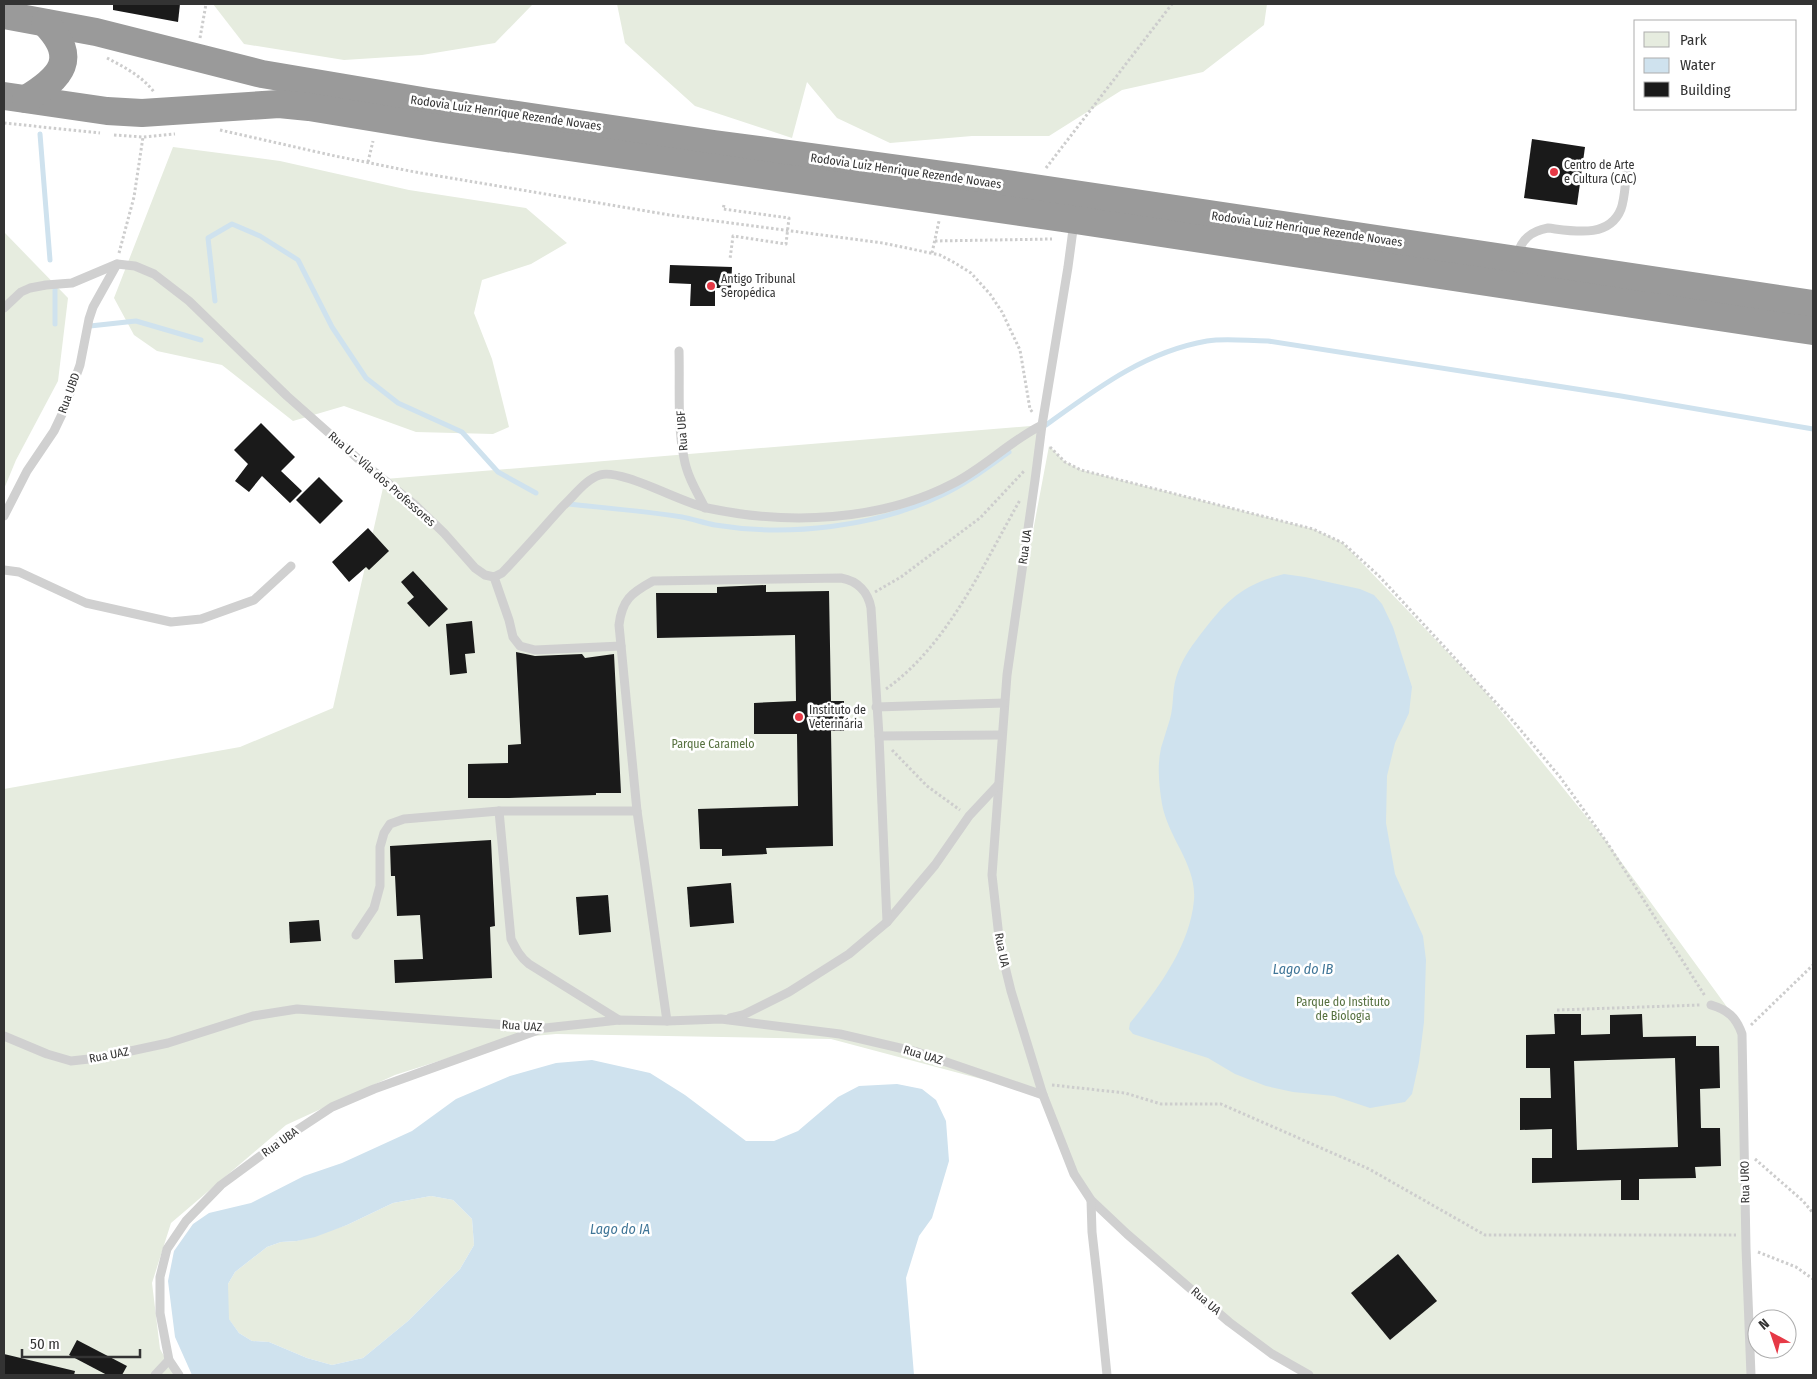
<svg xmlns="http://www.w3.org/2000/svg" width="1817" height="1379" font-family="'Fira Sans Condensed',sans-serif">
<rect width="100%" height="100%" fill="#fff"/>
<g fill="#e6ecdf">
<polygon points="213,4 533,4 495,43 422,55 344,60 244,44"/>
<polygon points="617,4 1267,4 1264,25 1203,72 1122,90 1049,136 972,136 890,143 837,118 807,82 792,138 695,106 625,43"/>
<polygon points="173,147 280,161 409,190 526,208 567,243 531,264 482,280 474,313 492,359 509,427 493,434 416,432 344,406 293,421 222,365 157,351 134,335 114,298"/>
<polygon points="4,232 68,298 58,381 16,460 4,489"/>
<polygon points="1042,425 1027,563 1049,446 1065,462 1081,470 1313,529 1343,543 1483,689 1606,841 1735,1018 1742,1034 1751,1375 1309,1375 1272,1354 1127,1234 1074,1174 1042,1095 831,1039 556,1034 511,1038 395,1075 286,1125 171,1223 152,1283 160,1349 175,1375 4,1375 4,789 240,747 333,708 385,479"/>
<polygon points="431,1196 453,1200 472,1219 474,1245 460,1269 408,1321 363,1358 332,1365 307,1358 269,1342 252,1341 239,1333 228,1318 228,1284 235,1272 267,1247 281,1242 297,1241 347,1225 393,1203"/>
</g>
<g fill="#cfe2ee" fill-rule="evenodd">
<path d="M 1284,574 L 1305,577 L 1360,589 L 1374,595 L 1382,604 L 1393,627 L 1412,687 L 1409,713 L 1395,743 L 1387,776 L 1386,823 L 1395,874 L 1423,936 L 1426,960 L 1424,1022 L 1419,1062 L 1412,1094 L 1405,1102 L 1370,1108 L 1334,1096 L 1293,1092 L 1266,1086 L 1235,1074 L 1208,1058 L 1133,1034 L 1129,1029 L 1130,1023 C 1158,989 1190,946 1194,900 C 1197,865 1168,838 1162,804 C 1159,786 1157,766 1161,748 C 1164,738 1167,729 1170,719 C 1174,705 1172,691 1176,678 C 1181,661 1190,648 1200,635 C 1226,601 1241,585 1284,574 Z"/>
<path d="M 592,1060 L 650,1073 L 685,1095 L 746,1141 L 774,1141 L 798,1131 L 838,1097 L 859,1086 L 897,1084 L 922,1089 L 936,1100 L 946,1121 L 949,1161 L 932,1218 L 919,1236 L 906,1278 L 914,1375 L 192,1375 L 175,1337 L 168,1281 L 174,1251 L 193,1224 L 209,1213 L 251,1203 L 304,1176 L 342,1163 L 412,1131 L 456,1099 L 510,1076 L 556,1063 ZM 431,1196 L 453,1200 L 472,1219 L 474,1245 L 460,1269 L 408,1321 L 363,1358 L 332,1365 L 307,1358 L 269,1342 L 252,1341 L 239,1333 L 229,1319 L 228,1284 L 235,1272 L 267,1247 L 281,1242 L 297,1241 L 315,1237 L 347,1225 L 393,1203 Z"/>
</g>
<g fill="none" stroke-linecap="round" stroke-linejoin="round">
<g stroke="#cfe2ee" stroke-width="5">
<polyline points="40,134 50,260"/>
<polyline points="55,286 55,324"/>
<polyline points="215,301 208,238 232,224 260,236 298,260 332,327 366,378 398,403 462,432 498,472 536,493"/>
<polyline points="90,326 136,321 201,340"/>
<path d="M 1046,425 C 1096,389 1144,352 1207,341 C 1226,338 1248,341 1268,341 L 1621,396 L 1813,429"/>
<path d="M 568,504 C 606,508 644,511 682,517 C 693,519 704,523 715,525 C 788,537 876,527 942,495 C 966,484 988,467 1009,452"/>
</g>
</g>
<g fill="#1a1a1a" fill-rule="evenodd">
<polygon points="113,4 180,4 178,22 113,10"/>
<polygon points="1532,139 1585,147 1577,205 1524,198"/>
<polygon points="670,265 732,267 731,288 715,288 715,306 690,306 691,284 669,283"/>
<polygon points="261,423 295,457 281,471 302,491 290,503 262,476 249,492 235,481 248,464 234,450"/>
<polygon points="319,477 343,501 320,524 296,500"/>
<polygon points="368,528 389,551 369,570 366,567 349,582 332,562"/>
<polygon points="413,571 448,609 429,627 407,603 414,597 401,582"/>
<polygon points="766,585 766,592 829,591 831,701 844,701 844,731 831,731 833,846 766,848 767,854 722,856 722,849 700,849 698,809 798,806 797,734 754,734 754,703 796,701 795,635 657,638 656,593 717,593 717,587"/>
<polygon points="472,621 475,653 465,654 467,673 450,675 446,624"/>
<polygon points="516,652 535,656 582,654 585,658 614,654 621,793 596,793 596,795 509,798 468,798 468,764 508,763 508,745 521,744"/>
<polygon points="491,840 495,926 490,927 492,978 395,983 394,960 423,959 420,915 397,916 395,876 391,876 390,846"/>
<polygon points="731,883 734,923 690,927 687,887"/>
<polygon points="608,895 611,932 579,935 576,897"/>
<polygon points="319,920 321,941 290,943 289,922"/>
<path d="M 1554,1014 L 1581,1014 L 1581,1035 L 1610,1034 L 1610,1015 L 1642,1014 L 1643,1037 L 1696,1036 L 1696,1046 L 1719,1046 L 1720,1088 L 1700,1089 L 1701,1128 L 1720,1128 L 1721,1166 L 1695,1167 L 1696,1178 L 1639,1179 L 1639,1200 L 1621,1200 L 1621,1180 L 1532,1183 L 1532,1158 L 1552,1158 L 1552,1129 L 1520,1130 L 1520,1098 L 1551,1098 L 1550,1068 L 1526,1068 L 1526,1035 L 1555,1034 ZM 1675,1058 L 1678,1147 L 1577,1150 L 1574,1061 Z"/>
<polygon points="1398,1254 1437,1301 1390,1340 1351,1293"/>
<polygon points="77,1340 127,1366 122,1375 107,1375 69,1355"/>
<polygon points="4,1354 75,1371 74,1375 4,1375"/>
</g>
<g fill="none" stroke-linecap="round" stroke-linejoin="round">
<g stroke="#cdcdcd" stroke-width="3" stroke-dasharray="2.5 2.5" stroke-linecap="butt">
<polyline points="200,38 206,4"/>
<path d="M 107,58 C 124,67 142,76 154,92"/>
<polyline points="4,123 100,133"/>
<polyline points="220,130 335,156 415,172 670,215 883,243 940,255 955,263 971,273 990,294 1002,312 1020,350 1030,409 1033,413"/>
<polyline points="114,135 143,137 175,134"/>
<polyline points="368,162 373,141"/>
<polyline points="1046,168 1172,4"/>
<polyline points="724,205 723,209 789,218 786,244 733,236 730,259"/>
<polyline points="935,241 1052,239"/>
<polyline points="119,253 134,197 143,137"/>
<polyline points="932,253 939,221"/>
<polyline points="1050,447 1065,462 1081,470 1313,529 1343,543 1379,576 1513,721 1560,777 1606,841 1705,996"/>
<polyline points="875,592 901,577 980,518 1025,470"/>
<path d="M 886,689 C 948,645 983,565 1020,500"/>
<polyline points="892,750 927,786 960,810"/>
<polyline points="1557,1010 1700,1005"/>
<polyline points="1751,1025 1813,965"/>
<polyline points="1052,1085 1125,1093 1161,1104 1221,1104 1369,1169 1485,1235 1736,1235"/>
<polyline points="1755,1159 1803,1201 1813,1213"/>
<polyline points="1758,1252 1796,1267 1813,1279"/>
</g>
<g stroke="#d0d0d0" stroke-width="9">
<polyline points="1074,222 1068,267 1042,425 1035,480 1007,675 992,875 1000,946 1011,991 1043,1095 1074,1174 1091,1200 1127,1234 1229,1322 1272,1354 1309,1375"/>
<path d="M 1517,256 C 1521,239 1531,231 1548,228 C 1573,231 1609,239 1621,209 C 1625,198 1625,183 1627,171"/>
<path d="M 4,308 L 21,292 L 30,288 L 46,285 L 72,283 L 117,264 L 135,266 L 154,274 L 189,301 L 287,396 L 356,457 L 415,505 L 444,533 L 475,568 L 485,575 L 494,577 L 502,573 C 523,551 543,528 563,506 C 574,496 586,479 600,475 C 620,468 682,503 707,508 C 787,525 880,522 954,483 C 985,467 1010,441 1042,425"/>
<path d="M 679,351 C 680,386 677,424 684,458 C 687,476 697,492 705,508"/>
<polyline points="4,516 27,471 54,431 64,410 80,365 89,319 93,307 117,264"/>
<polyline points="4,570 19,572 86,603 171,622 201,619 254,600 291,566"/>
<polyline points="494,577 509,620 513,637 520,646 535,650 621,646"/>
<polyline points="876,707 1004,703"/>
<polyline points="879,736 1001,735"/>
<path d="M 499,811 L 511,939 C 516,949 520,957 529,964 L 619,1020"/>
<polyline points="356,935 374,908 380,886 380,847 384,833 390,824 404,819 499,811 637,811"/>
<path d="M 1711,1005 C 1728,1010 1736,1017 1742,1034 L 1746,1248 L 1751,1375"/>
<polyline points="730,1018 743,1015 789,992 849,954 887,922 935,865 969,816 998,785"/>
<path d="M 667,1021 L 637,811 L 619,625 C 622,600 631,593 653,581 L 841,578 C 858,581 868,592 871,608 L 879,736 L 887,922"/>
<polyline points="4,1036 47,1054 71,1061 98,1058 168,1043 253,1016 297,1009 545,1028 619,1020 667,1021 721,1019 840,1034 917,1052 1043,1095"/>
<polyline points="1091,1200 1092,1232 1098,1285 1107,1375"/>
<polyline points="155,1375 169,1360"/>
<polyline points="179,1375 169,1360 160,1313 160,1277 167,1249 186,1221 221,1185 282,1140 332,1107 374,1089 541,1029"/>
</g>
<g stroke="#9a9a9a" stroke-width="28">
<polyline points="4,15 96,32 262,74 428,102 714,144 966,178 1813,304"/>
<polyline points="4,96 107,111 142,113 279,104 309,107 437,128 1062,218 1813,331"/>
<path d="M 26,99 C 62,77 79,58 45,23"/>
</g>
</g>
<g fill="#e63946" stroke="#fff" stroke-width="2">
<circle cx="1554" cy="172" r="5"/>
<circle cx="711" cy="286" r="5"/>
<circle cx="799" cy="717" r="5"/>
</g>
<g text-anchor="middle" stroke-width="5" stroke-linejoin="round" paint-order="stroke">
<g font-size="12" fill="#333" stroke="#fff">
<text transform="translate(506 113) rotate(8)" y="4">Rodovia Luiz Henrique Rezende Novaes</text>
<text transform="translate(906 171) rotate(8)" y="4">Rodovia Luiz Henrique Rezende Novaes</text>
<text transform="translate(1307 229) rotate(8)" y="4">Rodovia Luiz Henrique Rezende Novaes</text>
<text transform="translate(69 393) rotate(-70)" y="4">Rua UBD</text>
<text transform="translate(682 431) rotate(-94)" y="4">Rua UBF</text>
<text transform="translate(382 479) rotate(41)" y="4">Rua U - Vila dos Professores</text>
<text transform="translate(1025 547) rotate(-82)" y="4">Rua UA</text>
<text transform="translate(1002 950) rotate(79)" y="4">Rua UA</text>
<text transform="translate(522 1026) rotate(4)" y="4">Rua UAZ</text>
<text transform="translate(109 1055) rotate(-11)" y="4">Rua UAZ</text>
<text transform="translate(923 1055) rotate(17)" y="4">Rua UAZ</text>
<text transform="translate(280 1142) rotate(-35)" y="4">Rua UBA</text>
<text transform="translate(1745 1182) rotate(-91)" y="4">Rua URO</text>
<text transform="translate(1206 1301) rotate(41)" y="4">Rua UA</text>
</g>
<g font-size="12" fill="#333" stroke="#fff" text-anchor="start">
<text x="1564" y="169">Centro de Arte<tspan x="1564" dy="14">e Cultura (CAC)</tspan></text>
<text x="721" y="283">Antigo Tribunal<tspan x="721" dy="14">Seropédica</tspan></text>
<text x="809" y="714">Instituto de<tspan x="809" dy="14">Veterinária</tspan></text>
</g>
<g font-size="12" fill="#56703f" stroke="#fff">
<text x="713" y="748">Parque Caramelo</text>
<text x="1343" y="1006">Parque do Instituto<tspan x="1343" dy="14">de Biologia</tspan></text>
</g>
<g font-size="14" font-style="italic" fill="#3f7597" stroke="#fff">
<text x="1303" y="974">Lago do IB</text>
<text x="620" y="1234">Lago do IA</text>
</g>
</g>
<rect width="1817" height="1379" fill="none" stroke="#333333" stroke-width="10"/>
<rect x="1634" y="20" width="162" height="90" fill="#ffffff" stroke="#adadad"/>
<rect x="1644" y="32" width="25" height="15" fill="#e6ecdf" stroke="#adadad"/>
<text x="1680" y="45" font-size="15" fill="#333333">Park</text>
<rect x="1644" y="58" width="25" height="15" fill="#cfe2ee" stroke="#adadad"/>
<text x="1680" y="70" font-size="15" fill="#333333">Water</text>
<rect x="1644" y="82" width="25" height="15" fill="#1a1a1a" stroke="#adadad"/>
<text x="1680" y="95" font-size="15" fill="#333333">Building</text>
<g transform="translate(1772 1334) rotate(320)"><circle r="24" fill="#ffffff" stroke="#adadad"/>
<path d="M0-4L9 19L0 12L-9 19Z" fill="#e63946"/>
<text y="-8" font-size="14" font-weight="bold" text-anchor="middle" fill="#333333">N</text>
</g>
<path d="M22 1349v8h118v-8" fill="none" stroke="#333333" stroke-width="2.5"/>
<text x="30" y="1349" font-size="15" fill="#333333" stroke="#ffffff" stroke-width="4" paint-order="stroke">50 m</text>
</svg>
